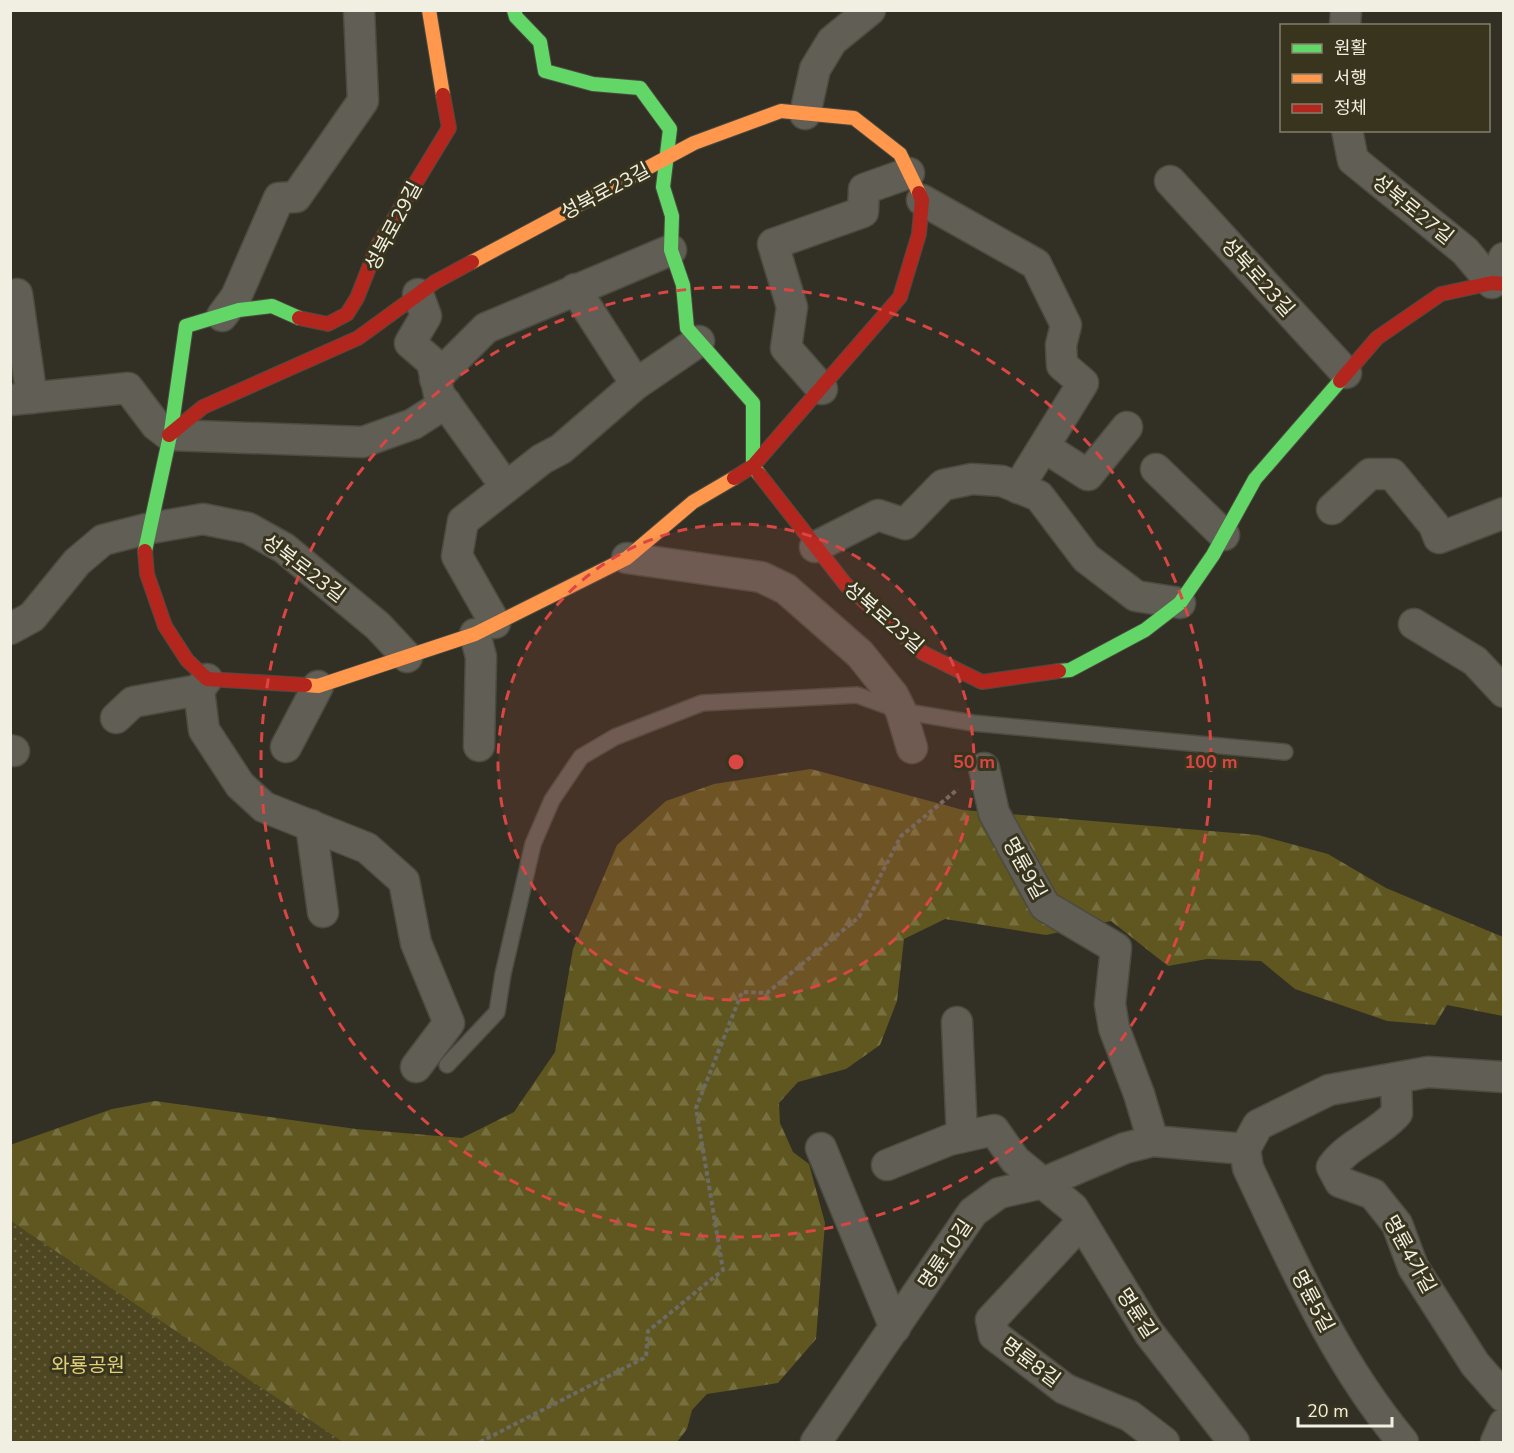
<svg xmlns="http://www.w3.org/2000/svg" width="1514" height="1453" font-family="'Nunito Sans','Noto Sans KR',sans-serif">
<defs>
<pattern id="forest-firs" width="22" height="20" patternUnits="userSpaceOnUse" patternTransform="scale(1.5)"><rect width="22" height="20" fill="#5f5620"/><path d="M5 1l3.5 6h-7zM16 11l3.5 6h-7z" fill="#766f40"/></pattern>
<pattern id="park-dots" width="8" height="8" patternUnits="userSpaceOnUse" patternTransform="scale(1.5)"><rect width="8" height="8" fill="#4d4621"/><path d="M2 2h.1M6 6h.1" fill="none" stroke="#676141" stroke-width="1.8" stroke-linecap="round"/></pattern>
</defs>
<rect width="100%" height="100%" fill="#323024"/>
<polygon fill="url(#forest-firs)" points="811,769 963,810 1258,835 1328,854 1386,888 1503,937 1503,1016 1447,1005 1435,1025 1387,1021 1295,989 1261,961 1207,959 1168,966 1111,921 1046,935 945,919 904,939 897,1001 880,1045 846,1069 798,1082 779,1103 780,1123 793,1152 809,1164 825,1223 816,1339 778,1383 707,1394 692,1410 687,1429 677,1442 11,1442 10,1145 112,1109 155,1101 356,1129 462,1138 514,1112 555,1052 573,949 617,845 666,801 714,784"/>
<polygon fill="url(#park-dots)" points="11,1221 39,1240 343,1442 11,1442"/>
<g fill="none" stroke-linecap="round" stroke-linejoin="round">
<g stroke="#4c4b40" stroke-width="18">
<polyline id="lane" points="447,1065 497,1012 503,974 533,844 552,800 581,757 615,737 702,703 857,695 901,711 973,723 1285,752"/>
</g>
<g stroke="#4c4b40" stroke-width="33">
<g id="street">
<polyline points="1345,26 1346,10"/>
<polyline points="805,114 815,69 832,41 870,10"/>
<polyline points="1347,130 1353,160 1465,251 1492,283 1504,258"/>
<polyline points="1170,181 1346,373"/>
<polyline points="922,200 1036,264 1066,325 1061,345 1062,365 1083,383 1018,488"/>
<polyline points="575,289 636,384"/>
<polyline points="17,294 32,398"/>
<polyline points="418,294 426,316 410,343 432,362 439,394 506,487"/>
<polyline points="222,316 236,297 279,198 296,197 363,101 359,10"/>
<polyline points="435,379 486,328 671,250"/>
<polyline points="822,389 786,348 792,307 773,244 863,212 864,189 909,173"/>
<polyline points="10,400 128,388 156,425 169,435 363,442 413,424 446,403"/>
<polyline points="1044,447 1088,475 1127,427"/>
<polyline points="1156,469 1224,535"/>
<polyline points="1332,509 1370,474 1392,474 1434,525 1439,538 1504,513"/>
<polyline points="815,547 878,515 905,524 943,485 972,479 1002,481 1039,496 1086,558 1136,596 1180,603"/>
<polyline points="627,558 761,577 786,589 860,654 893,695 901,711 912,748"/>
<polyline points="495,623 457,556 463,521 542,459 561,449 636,384 699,341"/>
<polyline points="1414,624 1475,661 1504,692"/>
<polyline points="10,629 32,617 77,562 103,540 146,529 203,519 248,528 284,548 378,626 407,657"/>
<polyline points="475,634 481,657 479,746"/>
<polyline points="199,690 204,730 240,785 264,807 367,848 404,881 416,943 449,1023 416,1067"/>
<polyline points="116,718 133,702 199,690 207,679"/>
<polyline points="286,747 318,686"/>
<polyline points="10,750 14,751"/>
<polyline points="984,768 994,813 1045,906 1116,948 1110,1004 1114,1028 1139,1094 1153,1141"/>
<polyline points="311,825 323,912"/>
<polyline points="957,1022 962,1137"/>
<path d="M 1396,1078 L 1397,1113 C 1378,1135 1348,1144 1332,1167 L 1340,1182 L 1373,1194 L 1397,1224 L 1413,1267 L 1475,1364 L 1504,1397"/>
<polyline points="821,1148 895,1328"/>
<path d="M 1245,1149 L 1248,1168 C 1293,1263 1335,1361 1403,1442"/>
<polyline points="1245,1149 1258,1125 1329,1090 1428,1072 1504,1077"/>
<polyline points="887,1165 949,1140 994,1130 1015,1160 1073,1208 1149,1333 1234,1442"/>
<polyline points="1081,1223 991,1320 994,1335 1065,1389 1130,1416 1164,1442"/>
<polyline points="816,1442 973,1212 999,1193 1043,1183 1125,1148 1153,1141 1245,1149"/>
<polyline points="1496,1442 1504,1424"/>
</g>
</g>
<g stroke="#4c4b40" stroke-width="16">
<g id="fast">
<polyline points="514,10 516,17 540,42 545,71 593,84 640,88 670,129 663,187 672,216 671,250 683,285 687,328 753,403 753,466 759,474"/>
<polyline points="145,551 171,431 186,326 239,310 272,306 299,318"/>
<polyline points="1059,671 1070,670 1145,630 1180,603 1213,555 1255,479 1340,381"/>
</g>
</g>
<g stroke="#4c4b40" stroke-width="16">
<g id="slow">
<polyline points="429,10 443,95"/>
<polyline points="472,262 694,143 781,111 854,118 900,154 919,193"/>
<polyline points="305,685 318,686 475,634 627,558 693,502 734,478"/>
</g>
</g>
<g stroke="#4c4b40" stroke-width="16">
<g id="jam">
<polyline points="299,318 328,324 347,314 357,298 378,245 449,128 443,95"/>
<polyline points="1340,381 1377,338 1441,294 1492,283 1504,284"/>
<polyline points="169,435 203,407 358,338 435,282 472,262"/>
<polyline points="759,474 846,585 923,653 982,682 1059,671"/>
<polyline points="734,478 753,466 900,297 919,234 922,200 919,193"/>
<polyline points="145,551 147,574 165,626 187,660 207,679 305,685"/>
</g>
</g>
<polyline stroke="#6d6b63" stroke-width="4" stroke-dasharray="4.5 3" stroke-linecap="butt" points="480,1442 646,1357 648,1331 723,1270 696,1108 742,992 767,993 859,917 901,836 958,789"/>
<use href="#lane" stroke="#605e55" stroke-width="15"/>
<use href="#street" stroke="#605e55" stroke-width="30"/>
<use href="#fast" stroke="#63d668" stroke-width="14"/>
<use href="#slow" stroke="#ff974d" stroke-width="14"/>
<use href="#jam" stroke="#b3261e" stroke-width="14"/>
</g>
<circle cx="736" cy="762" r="238" fill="#da4644" fill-opacity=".12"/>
<g fill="none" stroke="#da4644" stroke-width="3" stroke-dasharray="10 8">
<circle cx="736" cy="762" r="238"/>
<circle cx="736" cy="762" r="475"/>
</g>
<g text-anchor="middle" stroke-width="6" stroke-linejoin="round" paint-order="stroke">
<g font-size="20" fill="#f1efe1" stroke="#38341e">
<text transform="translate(605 191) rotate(-28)" y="7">성북로23길</text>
<text transform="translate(1413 209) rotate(39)" y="7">성북로27길</text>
<text transform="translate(393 226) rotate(-62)" y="7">성북로29길</text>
<text transform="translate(1258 277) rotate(48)" y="7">성북로23길</text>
<text transform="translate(304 568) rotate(37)" y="7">성북로23길</text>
<text transform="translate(884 617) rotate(41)" y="7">성북로23길</text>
<text transform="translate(1025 868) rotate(61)" y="7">명륜9길</text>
<text transform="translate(945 1254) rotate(-56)" y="7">명륜10길</text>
<text transform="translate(1410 1254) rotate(61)" y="7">명륜4가길</text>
<text transform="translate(1313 1301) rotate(62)" y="7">명륜5길</text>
<text transform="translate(1137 1313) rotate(57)" y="7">명륜길</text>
<text transform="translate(1031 1362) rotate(37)" y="7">명륜8길</text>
</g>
<g font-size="20" fill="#e0d179" stroke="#38341e">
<text x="88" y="1372">와룡공원</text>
</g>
</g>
<circle cx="736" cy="762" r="9" fill="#da4644" stroke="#38341e" stroke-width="3"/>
<g font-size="18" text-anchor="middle" font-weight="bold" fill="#da4644" stroke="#38341e" stroke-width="6" stroke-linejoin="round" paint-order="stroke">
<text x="974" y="768">50 m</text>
<text x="1211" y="768">100 m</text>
</g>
<rect width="1514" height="1453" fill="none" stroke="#f1efe1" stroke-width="24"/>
<rect x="1280" y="24" width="210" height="108" fill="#38341e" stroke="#827f6c" stroke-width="1.5"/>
<rect x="1292" y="44" width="30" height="9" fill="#63d668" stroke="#827f6c" stroke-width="1.5"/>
<text x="1334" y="54" font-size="18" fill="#f1efe1">원활</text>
<rect x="1292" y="74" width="30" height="9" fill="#ff974d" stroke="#827f6c" stroke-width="1.5"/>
<text x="1334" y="84" font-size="18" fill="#f1efe1">서행</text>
<rect x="1292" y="104" width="30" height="9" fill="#b3261e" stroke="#827f6c" stroke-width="1.5"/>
<text x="1334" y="114" font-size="18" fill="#f1efe1">정체</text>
<path d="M1298 1417v9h94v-9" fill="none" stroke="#f1efe1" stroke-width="3"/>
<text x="1307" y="1417" font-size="18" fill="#f1efe1" stroke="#38341e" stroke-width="4.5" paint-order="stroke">20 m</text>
</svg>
